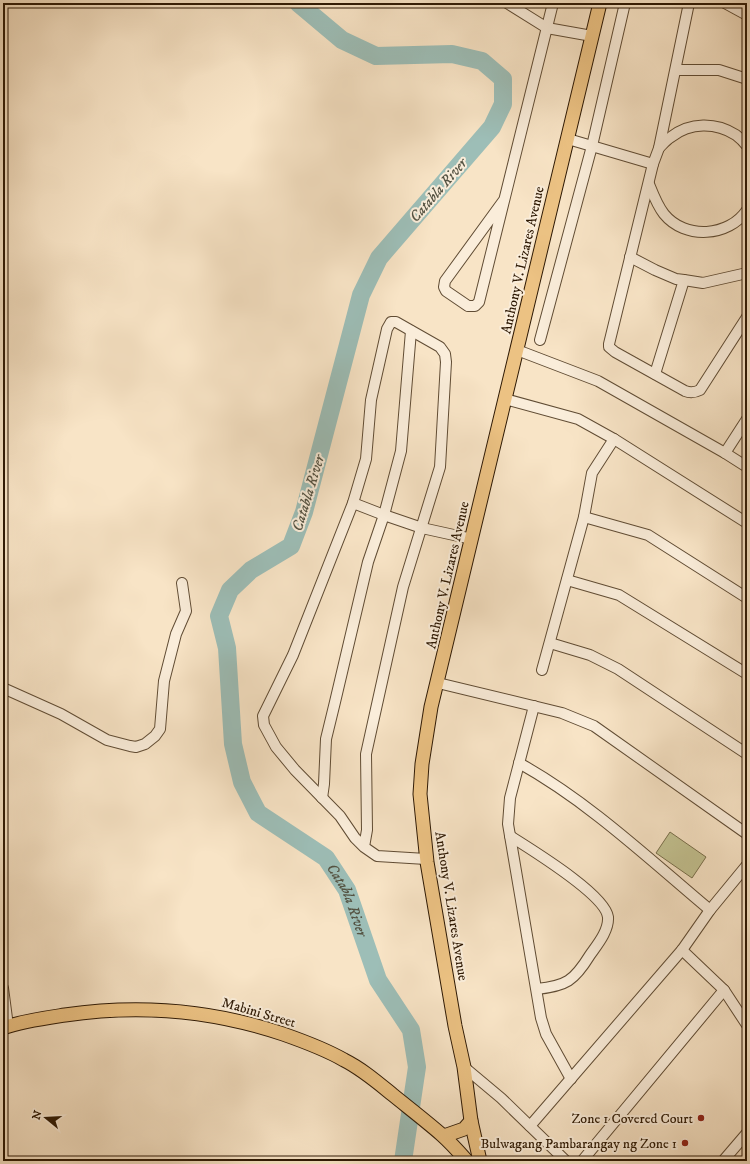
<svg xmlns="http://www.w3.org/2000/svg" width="750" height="1164" font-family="'IM FELL DW Pica',serif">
<rect width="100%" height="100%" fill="#f8e4c6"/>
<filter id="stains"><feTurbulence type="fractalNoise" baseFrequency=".005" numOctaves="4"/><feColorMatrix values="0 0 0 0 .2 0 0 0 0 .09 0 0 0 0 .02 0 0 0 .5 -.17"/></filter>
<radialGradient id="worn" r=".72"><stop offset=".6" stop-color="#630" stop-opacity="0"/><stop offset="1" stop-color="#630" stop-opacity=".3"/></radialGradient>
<polygon fill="#c3c291" stroke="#786e4a" points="670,832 706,857 692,878 656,853"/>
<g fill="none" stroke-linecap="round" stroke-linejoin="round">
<path stroke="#9dbeb7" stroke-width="18" id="s1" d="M 298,3 L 342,40 L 376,56 L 452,54 L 482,61 L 503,79 L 503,104 L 492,127 L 379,258 L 361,295 L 304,512 L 291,546 L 251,570 L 230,590 L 219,616 L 227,648 L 233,744 L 242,782 L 258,813 L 326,858 L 347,890 L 378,980 L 411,1030 L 417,1067 L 403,1161"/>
<g stroke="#604c34" stroke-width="12">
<g id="minor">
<polyline points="507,3 547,28 592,36"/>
<path d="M 689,3 L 659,148 L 653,164 L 609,344 L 609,347 L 615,352 L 685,391 C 690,393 694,393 700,390 L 747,317"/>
<polyline points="725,3 747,15"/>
<polyline points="676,70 719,70 747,79"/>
<polyline points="568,139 653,164"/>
<path d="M 659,148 C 663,144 666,140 671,137 C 690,122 716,122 736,135 C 740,138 744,142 747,146"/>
<path d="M 649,184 C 653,194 657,205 664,214 C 685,240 729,237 747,210"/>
<polyline points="504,200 445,281 444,287 446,291 468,306 475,306 479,302 553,3"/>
<polyline points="630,257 655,270 676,279 684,280 703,283 747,273"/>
<polyline points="540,340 592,146 625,3"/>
<polyline points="517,350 598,381 725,453 747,467"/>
<polyline points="655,374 684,280"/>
<polyline points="505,399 578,419 614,439 747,523"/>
<polyline points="725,453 747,419"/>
<polyline points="353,503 384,515 422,528 472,539"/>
<polyline points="584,517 648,535 747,598"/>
<polyline points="567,580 619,595 747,674"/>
<polyline points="550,643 590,655 618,669 747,754"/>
<polyline points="542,670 584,517 592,473 614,439"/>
<polyline points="438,683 562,713 594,726 747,834"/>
<polyline points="3,688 61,714 107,740 130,746 136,747 145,744 155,736 160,729 164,681 176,634 186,611 182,583"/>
<polyline points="534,706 510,798 508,824 541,1018 546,1034 571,1079"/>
<path d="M 519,763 C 589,802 648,858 710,910"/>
<polyline points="322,798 324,784 326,739 335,702 368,562 384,515 401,451 411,331"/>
<path d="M 510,836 C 530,849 605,894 608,917 C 609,931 597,945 590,955 C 574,981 566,986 537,989"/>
<polyline points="364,847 367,830 366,754 403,587 440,467 446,362 445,354 440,347 396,322 391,322 387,329 371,400 366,459 353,503 293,655 263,716 264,725 276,747 295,770 340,816 355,838 364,847 377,856 426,859"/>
<polyline points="682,950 724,990 747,1025"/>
<polyline points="3,988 8,1026"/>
<polyline points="464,1067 501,1098 566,1161"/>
<polyline points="530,1126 682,950 710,910 747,865"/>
<polyline points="582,1161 724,990"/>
<polyline points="723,1161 747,1133"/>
</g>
</g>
<g stroke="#2e1904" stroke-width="15">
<g id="major">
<path d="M 3,1028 C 22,1021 45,1018 65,1015 C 139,1004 212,1010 283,1034 C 303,1041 325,1049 344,1060 C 362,1069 377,1082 393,1095 C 409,1108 426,1121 442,1135 C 451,1143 459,1152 467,1161"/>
<polyline points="444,1136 464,1129 471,1121"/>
<polyline points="480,1161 471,1121 464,1067 455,1026 427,862 420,794 422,764 431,707 600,3"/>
</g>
</g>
<use href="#minor" stroke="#faedda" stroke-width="10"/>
<use href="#major" stroke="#ecc283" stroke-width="13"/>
</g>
<g fill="#8f2418" stroke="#faedda" stroke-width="1.5">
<circle cx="701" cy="1118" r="4"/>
<circle cx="685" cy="1143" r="4"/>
</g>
<g text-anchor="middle" stroke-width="4" stroke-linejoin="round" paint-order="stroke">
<g font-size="14" fill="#2e1904" stroke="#faedda">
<text transform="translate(522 260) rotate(-77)" y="5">Anthony V. Lizares Avenue</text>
<text transform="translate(447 575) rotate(-77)" y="5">Anthony V. Lizares Avenue</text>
<text transform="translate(452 906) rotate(81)" y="5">Anthony V. Lizares Avenue</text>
<text transform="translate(259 1012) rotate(16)" y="5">Mabini Street</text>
</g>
<g font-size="14" fill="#2e1904" stroke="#faedda" text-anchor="end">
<text x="693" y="1123">Zone 1 Covered Court</text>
<text x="677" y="1148">Bulwagang Pambarangay ng Zone 1</text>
</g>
<g font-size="15" font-style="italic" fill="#555343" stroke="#faedda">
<text transform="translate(438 190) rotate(-49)" y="5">Catabla River</text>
<text transform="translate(308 493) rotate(-73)" y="5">Catabla River</text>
<text dy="5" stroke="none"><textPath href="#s1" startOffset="1191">Catabla River</textPath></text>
</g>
</g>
<rect width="750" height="1164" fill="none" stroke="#f8e4c6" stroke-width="16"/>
<rect x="4" y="4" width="742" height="1156" fill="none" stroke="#2e1904" stroke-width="2"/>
<rect x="8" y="8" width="734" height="1148" fill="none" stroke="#2e1904"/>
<g transform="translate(46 1118) rotate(288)" stroke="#faedda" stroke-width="3" paint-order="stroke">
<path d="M0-3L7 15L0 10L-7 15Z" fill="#2e1904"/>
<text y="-6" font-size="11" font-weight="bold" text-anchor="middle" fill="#2e1904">N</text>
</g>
<rect width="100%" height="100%" filter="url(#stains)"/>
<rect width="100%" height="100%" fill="url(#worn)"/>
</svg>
